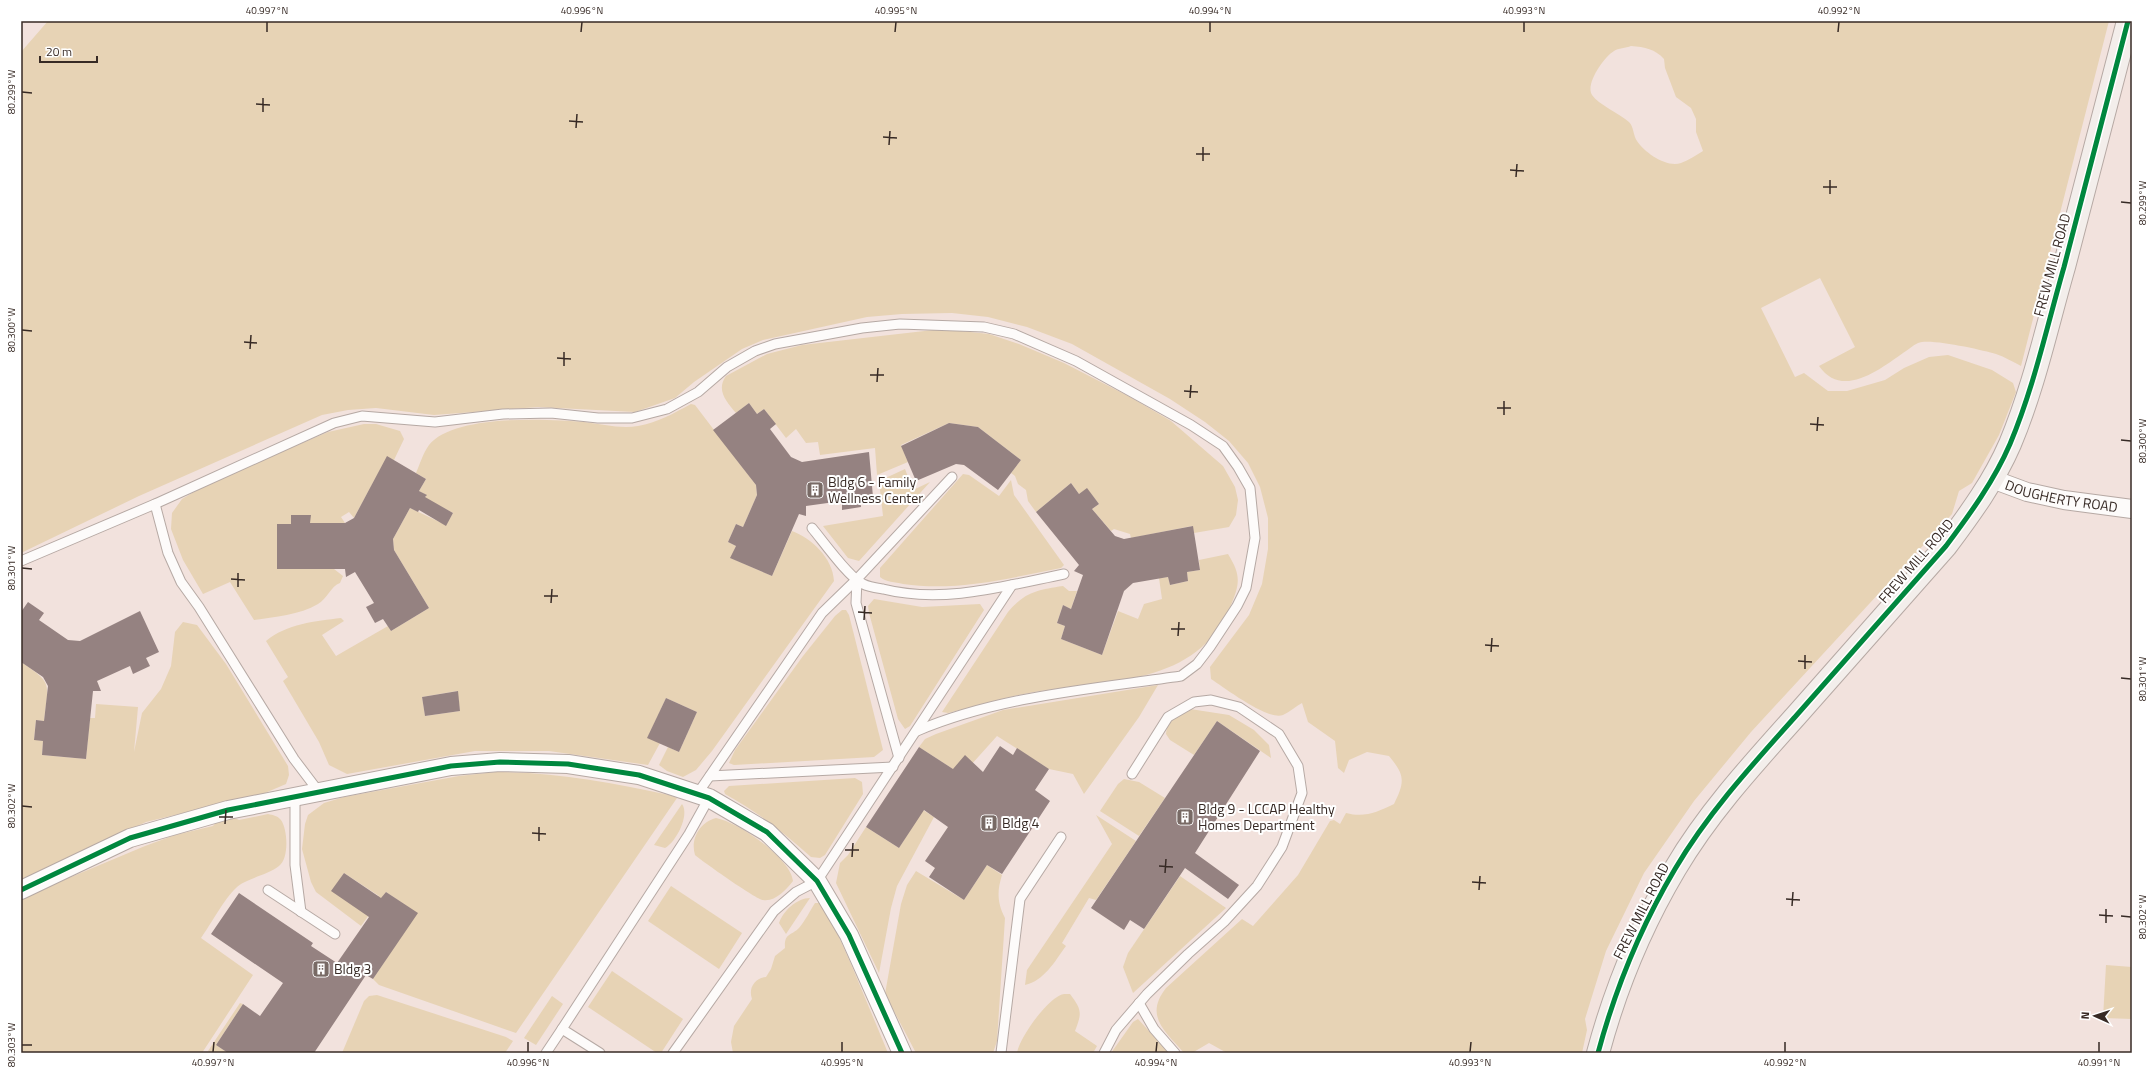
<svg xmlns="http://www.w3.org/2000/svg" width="2153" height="1074" font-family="'Titillium Web',sans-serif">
<rect width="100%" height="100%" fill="#f2e2dd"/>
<g fill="#e7d3b5" fill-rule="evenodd">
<path d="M 48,21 L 2109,21 L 2021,366 C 2013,362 2005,357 1996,354 C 1982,350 1930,338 1918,343 C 1913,345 1908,350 1903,353 C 1879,370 1842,399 1819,366 L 1855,347 L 1820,278 L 1761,308 L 1795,377 L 1804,373 L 1828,391 L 1847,391 L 1885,380 L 1904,368 L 1929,357 L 1948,355 L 1992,370 L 2013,383 L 2016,392 L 1999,435 L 1972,483 L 1959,491 L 1952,514 L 1751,732 L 1694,801 L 1644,873 L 1606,951 L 1585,1019 L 1587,1030 L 1582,1053 L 1227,1053 L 1209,1043 L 1192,1053 L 1184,1053 C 1165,1031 1144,1016 1166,988 L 1242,919 L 1253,926 L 1298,875 L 1330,821 L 1334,820 L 1340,824 L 1346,813 C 1365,818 1377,812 1394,804 C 1405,782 1405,775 1389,756 L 1367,752 L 1349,760 L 1344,773 L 1338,768 L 1335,741 L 1308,722 L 1302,703 C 1296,706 1290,712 1283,715 C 1268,721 1225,688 1211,679 L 1210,667 L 1249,615 L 1262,584 L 1268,549 L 1268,518 L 1260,487 L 1248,463 L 1229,441 L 1205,422 L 1170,399 L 1072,344 L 1027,327 L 988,317 L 952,313 L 902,314 L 867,317 L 763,340 L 742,349 L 694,382 L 675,398 L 635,412 L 538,407 L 434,415 L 376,408 L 348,410 L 322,415 L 139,496 L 21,553 L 21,52 ZM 1631,46 C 1645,47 1655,49 1664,59 L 1665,68 L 1676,97 L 1691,108 L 1696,119 L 1696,132 L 1703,151 C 1696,155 1689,160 1681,163 C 1667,168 1645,153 1637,141 C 1633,135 1634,127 1629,122 C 1619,113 1599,105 1592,95 C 1585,84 1604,57 1614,51 C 1618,48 1626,48 1631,46 Z"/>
<path d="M 942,329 L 989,334 L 1019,344 L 1064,363 L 1130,397 L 1171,421 L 1223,466 L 1235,487 L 1238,500 L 1236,515 L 1229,527 L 1194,533 L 1192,526 L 1131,538 L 1130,534 L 1114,529 L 1111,531 L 1092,509 L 1099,504 L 1087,489 L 1079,494 L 1071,483 L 1036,512 L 1028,501 L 1026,490 L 1018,484 L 1015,476 L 1011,473 L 1021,460 L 978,427 L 949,423 L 901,445 L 908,462 L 877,475 L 875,448 L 820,455 L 818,442 L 806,443 L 796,429 L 786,438 L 764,409 L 757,414 L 749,403 L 736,413 C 726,401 716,390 726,376 L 767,354 L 802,345 Z"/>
<path d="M 691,404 L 695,405 L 756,485 L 757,495 L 743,527 L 736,524 L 728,542 L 736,546 L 731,558 L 772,576 L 792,531 C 811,538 833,558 834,581 L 712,751 L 696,770 L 683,777 L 667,771 L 659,765 L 668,747 L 679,752 L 697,712 L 666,698 L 648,737 L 660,743 L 648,765 L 549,751 L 475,751 L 347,774 L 329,765 L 319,742 L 283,681 L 288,677 L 266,641 C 286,624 316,621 341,618 L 344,621 L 322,635 L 336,656 L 388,626 L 391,631 L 429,608 L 394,550 L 393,539 L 410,508 L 446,525 L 453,513 L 425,498 L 426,495 L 419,491 L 426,479 L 416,473 C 420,464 423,453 429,445 C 454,414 547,419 584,422 C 602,424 620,429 638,426 C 657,423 674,413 691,404 ZM 457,691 L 460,711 L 425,716 L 422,697 Z"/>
<path d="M 364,424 L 376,424 L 400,431 L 404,439 L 394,460 L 387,457 L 354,518 L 349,512 L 341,517 L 345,523 L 310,523 L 310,515 L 291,515 L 291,524 L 277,524 L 277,569 L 334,569 L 343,576 L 340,583 C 331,586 327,599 318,604 C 300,615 274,617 254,620 L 230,582 L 203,594 L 183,560 L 171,529 L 172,513 L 182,499 L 209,483 L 328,432 Z"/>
<polygon points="905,469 913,490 930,482 859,561 848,558 823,526 883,516 879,481"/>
<path d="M 963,474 L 969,475 L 999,496 L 1011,480 L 1014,495 L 1064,565 L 1061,568 C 1010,578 956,592 903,584 C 895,582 886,582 880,577 L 880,568 Z"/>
<path d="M 1228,554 C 1241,575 1240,583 1231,605 C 1198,687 1106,680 1034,692 C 1004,697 977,706 948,713 L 942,712 L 1008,612 C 1025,592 1037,590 1063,586 L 1069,591 L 1077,591 L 1071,609 L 1063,605 L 1057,623 L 1065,626 L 1061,639 L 1102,655 L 1118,611 L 1138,619 L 1144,604 L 1162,599 L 1159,578 L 1168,577 L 1170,585 L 1188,581 L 1187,572 L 1200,570 L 1199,560 Z"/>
<polygon points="874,599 922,607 980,604 984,610 910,726 905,729 898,719 869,613 868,606"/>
<polygon points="842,610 846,610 849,615 883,750 874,757 734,765 729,763 735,750 803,656 835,616"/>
<path d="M 183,622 L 197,625 L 226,664 L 288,766 L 289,775 L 286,784 L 265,793 L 146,822 L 21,880 L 21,662 C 54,684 48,683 44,721 L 36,720 L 34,739 L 43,741 L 42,755 L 86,759 L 90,718 L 95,718 L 96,704 L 138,707 L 134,752 L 142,713 L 161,689 L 171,666 L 175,632 Z"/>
<polygon points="1158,685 1139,717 1084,794 1073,774 1049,769 997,736 962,775 919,747 925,739 936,734 1003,710"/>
<path d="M 1190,709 L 1229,715 L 1254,730 L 1269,745 L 1271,758 L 1217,721 L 1194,755 L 1170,740 L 1166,734 C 1168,719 1177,716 1190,709 Z"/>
<path d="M 495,772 C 555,772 611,782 669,795 L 677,798 L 516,1033 L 379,985 L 373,979 L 417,913 L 386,892 L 361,926 L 316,892 L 311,882 L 302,849 L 305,824 L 308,815 L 324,803 L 344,797 L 459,776 ZM 344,873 L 379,896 L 332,891 Z"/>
<path d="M 855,778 L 862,782 L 863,794 L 825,855 L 820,858 L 811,857 C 783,832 758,812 725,794 L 724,791 L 729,786 Z"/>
<polygon points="1124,779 1139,782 1165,798 1139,836 1100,811 1118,784"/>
<path d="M 682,804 C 690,815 676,842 665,848 L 654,845 Z"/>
<polygon points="923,810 934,817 897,886 891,908 879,973 836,883 840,863 848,855 866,827 899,848"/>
<path d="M 268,814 C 273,815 278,816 281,820 C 288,830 289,859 279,866 C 268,875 244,879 236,888 C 224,899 211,924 201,938 L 253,975 L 202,1053 L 21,1053 L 21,898 L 145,846 L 175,835 L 213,826 L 217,821 L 232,817 L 239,820 Z"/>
<path d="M 1096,815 L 1136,841 L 1096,900 L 1089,898 L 1062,943 L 1066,946 C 1055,961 1044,981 1025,985 L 1027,970 L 1112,844 Z"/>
<path d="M 716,818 C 738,822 791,858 793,881 C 786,890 775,902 763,900 C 757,900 702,861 695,855 C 690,839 700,822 716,818 Z"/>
<path d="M 987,865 L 1002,875 C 997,891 997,902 1005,918 L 997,1041 L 993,1053 L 916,1053 L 885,994 L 901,904 L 907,885 L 916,871 L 964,900 Z"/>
<polygon points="1180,876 1226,908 1133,993 1123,967 1128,953"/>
<polygon points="671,886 742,933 719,969 648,921"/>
<path d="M 810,898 L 786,934 L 779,923 C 783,911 797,898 810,898 Z"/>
<path d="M 815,903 L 819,903 L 835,928 L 851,964 L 888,1053 L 733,1053 L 731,1042 L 734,1026 L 752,999 C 748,988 755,978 766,977 L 771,969 L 775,956 L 785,948 C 784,933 791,936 799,928 C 805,921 810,911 815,903 Z"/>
<polygon points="2106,965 2132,967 2132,1019 2103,1018"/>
<polygon points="612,971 683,1019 661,1053 657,1053 588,1007"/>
<path d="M 1064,994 L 1070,994 C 1082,1010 1082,1013 1075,1031 L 1097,1046 L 1093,1053 L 1017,1053 C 1019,1038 1049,996 1064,994 Z"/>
<polygon points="377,995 506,1037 513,1041 505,1053 342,1053 364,1001 369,996"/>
<polygon points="552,996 563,1004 536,1045 524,1038"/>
<polygon points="240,1003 243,1004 216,1045 228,1053 211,1053 208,1051"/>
<polygon points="1138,1019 1169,1053 1111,1053 1133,1022"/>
</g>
<g fill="#958281">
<polygon points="749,403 757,414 764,409 776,424 770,429 791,457 802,462 869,452 873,497 860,499 861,507 842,510 842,501 806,506 806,516 799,514 772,576 730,558 736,546 728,542 736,524 743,527 757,495 756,485 713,430"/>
<polygon points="949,423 978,427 1021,460 998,490 964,465 956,464 916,481 901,446"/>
<polygon points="387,456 426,479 419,491 427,495 425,497 453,513 446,526 419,510 418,512 410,508 393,539 394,550 429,608 391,631 383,619 375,623 366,607 374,603 355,572 346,577 345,569 277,569 277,524 291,524 291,515 311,515 310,523 345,523 354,518"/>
<polygon points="1071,483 1079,494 1087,488 1099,504 1092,509 1115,536 1124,539 1193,526 1200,570 1187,572 1188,581 1170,585 1168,577 1133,583 1124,591 1102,655 1061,639 1065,626 1057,623 1063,605 1071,609 1083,575 1074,571 1079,565 1036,512"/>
<polygon points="28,602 44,613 39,620 68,640 80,641 140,611 159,652 146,658 150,666 133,674 130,666 97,681 101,691 93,691 86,759 42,755 43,741 34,740 36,720 44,721 48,686 43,677 21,662 21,612"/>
<polygon points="458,691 460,711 425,716 422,697"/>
<polygon points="666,698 697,712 679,752 647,738"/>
<polygon points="1217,721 1260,751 1195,853 1239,885 1228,899 1185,868 1144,929 1130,920 1124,930 1091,908"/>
<polygon points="1000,746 1013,755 1017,748 1049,769 1035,790 1050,801 1002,874 987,865 964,900 929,877 935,868 925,861 948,827 924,810 899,848 866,827 919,747 953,769 965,755 983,772"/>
<polygon points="344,873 381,898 386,892 418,913 373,979 366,975 314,1053 228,1053 216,1045 243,1004 260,1016 283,983 211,934 239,893 313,943 311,946 337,963 369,917 331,891"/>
</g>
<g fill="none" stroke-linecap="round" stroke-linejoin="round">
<g stroke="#b6a9a4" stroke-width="11">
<g id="lane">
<polyline points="155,504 168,553 181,582 199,607 294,759 319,792"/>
<path d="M 812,528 C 823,541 849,578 863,584 C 869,587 877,588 883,589 C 943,604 1005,586 1064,574"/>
<path d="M 21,561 L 155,504 L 334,423 L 362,416 L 435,422 L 503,414 L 551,413 L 598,418 L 632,418 L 667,409 L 698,392 L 727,367 L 755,351 L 775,344 L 862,328 L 900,324 L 984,327 L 1014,334 L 1076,361 L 1191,425 L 1223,446 L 1238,467 L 1250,488 L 1255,538 L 1246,588 L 1237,606 L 1210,647 L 1197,664 L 1181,676 C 1093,689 999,696 917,731"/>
<polyline points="857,579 856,603 899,758"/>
<polyline points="710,776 893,767"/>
<polyline points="698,793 822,613 857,579 952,477"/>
<polyline points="295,796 295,865 301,912"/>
<polyline points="268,890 335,934"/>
<polyline points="1139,1003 1154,1029 1175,1053"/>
<polyline points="546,1053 562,1029"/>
<polyline points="600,1053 562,1029 689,834 709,798"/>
<polyline points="673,1053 774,911 796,892 817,881 1012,585"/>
<polyline points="1001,1053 1020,899 1061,837"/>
<polyline points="1104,1053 1116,1030 1147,994 1188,954 1224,922 1257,886 1282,847 1302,793 1298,766 1279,734 1239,707 1211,700 1194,702 1168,717 1132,774"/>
</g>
</g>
<g stroke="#b6a9a4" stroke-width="20">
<g id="street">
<path id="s1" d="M 1992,479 L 2027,492 L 2064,500 L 2132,509"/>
<polyline points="21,890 130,838 228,810 451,766 500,762 568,764 639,775 709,798 767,832 817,881 849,935 902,1053"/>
</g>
</g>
<g stroke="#b6a9a4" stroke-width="24">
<path id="secondary" d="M 1598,1053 C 1616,986 1640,928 1675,869 C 1708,813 1752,765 1795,717 C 1845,660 1896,603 1946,546 C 1970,514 1994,481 2010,444 C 2034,387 2047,326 2064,267 C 2086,185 2107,103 2128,21"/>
</g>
<use href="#lane" stroke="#fdfbfa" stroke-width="9"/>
<use href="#street" stroke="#fdfbfa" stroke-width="18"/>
<use href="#secondary" stroke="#f3eeeb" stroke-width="22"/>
<g stroke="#fff" stroke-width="8">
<g id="cycleway">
<polyline points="21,890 130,838 228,810 451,766 500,762 568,764 639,775 709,798 767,832 817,881 849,935 902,1053"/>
<path d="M 1598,1053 C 1616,986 1640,928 1675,869 C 1708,813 1752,765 1795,717 C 1845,660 1896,603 1946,546 C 1970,514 1994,481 2010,444 C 2034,387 2047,326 2064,267 C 2086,185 2107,103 2128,21"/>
</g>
</g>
<use href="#cycleway" stroke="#00873e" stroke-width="5"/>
</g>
<path fill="none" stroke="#372a25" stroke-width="1.5" d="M 267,32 L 267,22M 581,32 L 582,22M 895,32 L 896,22M 1210,32 L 1210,22M 1524,32 L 1524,22M 1838,32 L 1839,22M 22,92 L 32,93M 256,104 L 270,105M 263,112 L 263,98M 569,121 L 583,122M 576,128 L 577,114M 883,137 L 897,138M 889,145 L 890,131M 1196,154 L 1210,154M 1203,161 L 1203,147M 1510,170 L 1524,171M 1516,177 L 1517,164M 1823,187 L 1837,187M 1830,194 L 1830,180M 2121,202 L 2131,203M 22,330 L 32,331M 244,342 L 257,343M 250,349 L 251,335M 557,358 L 571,359M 564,366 L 564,352M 870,375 L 884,375M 877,382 L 878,368M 1184,391 L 1198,392M 1190,398 L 1191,385M 1497,408 L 1511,408M 1504,415 L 1504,401M 1810,424 L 1824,425M 1817,431 L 1818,417M 2121,440 L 2131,441M 22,568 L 32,569M 231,579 L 245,580M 238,587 L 238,573M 544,596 L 558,596M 551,603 L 552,589M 858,612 L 872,613M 864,620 L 865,606M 1171,629 L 1185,629M 1178,636 L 1179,622M 1485,645 L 1499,646M 1491,652 L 1492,638M 1798,661 L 1812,662M 1805,669 L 1805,655M 2121,678 L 2131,679M 22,806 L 32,807M 219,817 L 233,817M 225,824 L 226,810M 532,833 L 546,834M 539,841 L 539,827M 845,850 L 859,850M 852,857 L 853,843M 1159,866 L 1173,867M 1165,873 L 1166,859M 1472,882 L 1486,883M 1479,890 L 1480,876M 1786,899 L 1800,900M 1792,906 L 1793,892M 2099,915 L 2113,916M 2121,916 L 2131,917M 2106,923 L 2106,909M 22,1045 L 32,1045M 213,1052 L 214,1042M 528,1052 L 528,1042M 842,1052 L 842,1042M 1156,1052 L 1157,1042M 1470,1052 L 1471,1042M 1785,1052 L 1785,1042M 2099,1052 L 2099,1042"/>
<defs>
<g id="building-square" transform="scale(0.9)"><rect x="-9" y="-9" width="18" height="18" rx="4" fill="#786a65" stroke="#fff"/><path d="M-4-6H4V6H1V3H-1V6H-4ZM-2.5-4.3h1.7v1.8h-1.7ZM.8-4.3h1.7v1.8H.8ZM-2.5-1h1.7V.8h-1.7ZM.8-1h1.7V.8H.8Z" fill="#fff"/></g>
</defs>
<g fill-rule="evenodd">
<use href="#building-square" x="815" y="490"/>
<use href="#building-square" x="1185" y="817"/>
<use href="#building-square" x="989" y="823"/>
<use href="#building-square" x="321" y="969"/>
</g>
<g text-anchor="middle" stroke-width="4" stroke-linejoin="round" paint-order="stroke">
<g font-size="14" fill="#372a25" stroke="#fff">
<text transform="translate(2052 265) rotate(-75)" y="5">FREW MILL ROAD</text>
<text dy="5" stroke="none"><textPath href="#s1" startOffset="72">DOUGHERTY ROAD</textPath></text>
<text transform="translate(1916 561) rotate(-49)" y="5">FREW MILL ROAD</text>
<text transform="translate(1641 911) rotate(-63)" y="5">FREW MILL ROAD</text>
</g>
<g font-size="14" fill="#372a25" stroke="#fff" text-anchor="start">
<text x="828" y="487">Bldg 6 - Family<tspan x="828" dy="16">Wellness Center</tspan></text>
<text x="1198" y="814">Bldg 9 - LCCAP Healthy<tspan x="1198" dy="16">Homes Department</tspan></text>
<text x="1002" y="828">Bldg 4</text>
<text x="334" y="974">Bldg 3</text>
</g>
</g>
<rect width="2153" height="1074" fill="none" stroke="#ffffff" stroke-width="44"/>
<g transform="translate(2095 1016) rotate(273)" stroke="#ffffff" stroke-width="3" paint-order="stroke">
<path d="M0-3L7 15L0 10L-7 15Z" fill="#372a25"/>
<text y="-6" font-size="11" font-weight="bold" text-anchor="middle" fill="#372a25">N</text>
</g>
<path d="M40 56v6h57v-6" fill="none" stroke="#372a25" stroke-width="2"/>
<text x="46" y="56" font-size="12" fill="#372a25" stroke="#ffffff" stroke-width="3" paint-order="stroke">20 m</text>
<rect x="22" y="22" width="2109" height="1030" fill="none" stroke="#372a25" stroke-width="1.5"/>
<g font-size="10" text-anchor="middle" fill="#372a25">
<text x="267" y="14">40.997°N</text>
<text x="582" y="14">40.996°N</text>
<text x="896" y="14">40.995°N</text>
<text x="1210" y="14">40.994°N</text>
<text x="1524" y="14">40.993°N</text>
<text x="1839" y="14">40.992°N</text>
<text transform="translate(11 92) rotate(-90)" y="4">80.299°W</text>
<text transform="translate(2142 203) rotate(-90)" y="4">80.299°W</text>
<text transform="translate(11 330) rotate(-90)" y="4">80.300°W</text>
<text transform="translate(2142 441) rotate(-90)" y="4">80.300°W</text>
<text transform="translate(11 568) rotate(-90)" y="4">80.301°W</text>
<text transform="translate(2142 679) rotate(-90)" y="4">80.301°W</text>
<text transform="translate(11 806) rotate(-90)" y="4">80.302°W</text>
<text transform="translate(2142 917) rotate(-90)" y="4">80.302°W</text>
<text transform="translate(11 1045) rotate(-90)" y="4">80.303°W</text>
<text x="213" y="1066">40.997°N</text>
<text x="528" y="1066">40.996°N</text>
<text x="842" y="1066">40.995°N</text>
<text x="1156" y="1066">40.994°N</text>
<text x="1470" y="1066">40.993°N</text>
<text x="1785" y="1066">40.992°N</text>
<text x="2099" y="1066">40.991°N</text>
</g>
</svg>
